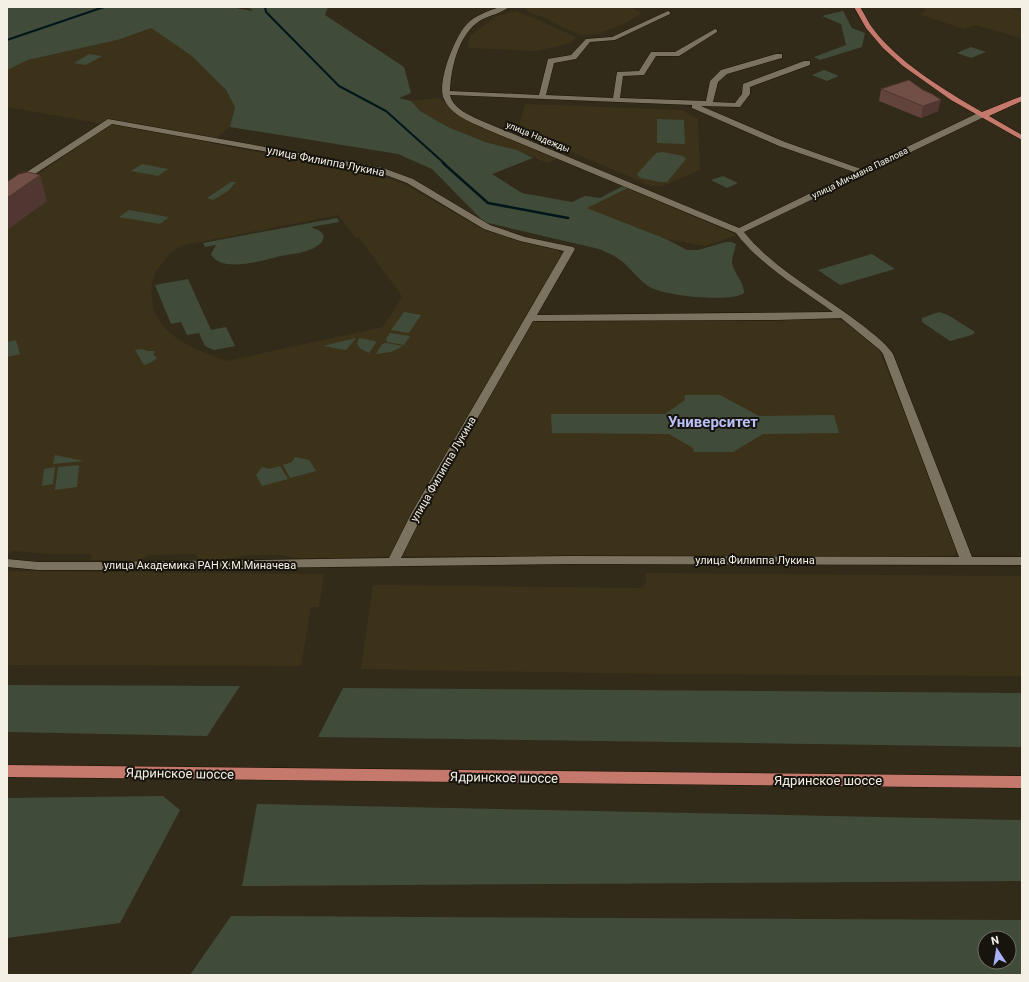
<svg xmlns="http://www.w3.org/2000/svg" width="1029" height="982" font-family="Roboto,sans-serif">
<rect width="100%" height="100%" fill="#322b1a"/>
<g fill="#3c321a" fill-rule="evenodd">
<polygon points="528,7 630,7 642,13 624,24 598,34 581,35 549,21 550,20 528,12 525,8"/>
<polygon points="925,7 1007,7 1022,11 1022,38 975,25 964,29 918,14 926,11 923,8"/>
<polygon points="516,11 536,19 576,37 571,43 537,51 468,48 470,36 497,16"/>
<path d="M 151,28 L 192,56 L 226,90 L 235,107 L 230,127 L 210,143 L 375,174 L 404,184 L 486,231 L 517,240 L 556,248 L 563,256 L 524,318 L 839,320 L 844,322 L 879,350 L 903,409 L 935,495 L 942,495 L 958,550 L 952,557 L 414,556 L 301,559 L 281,555 L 248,555 L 222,560 L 197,560 L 196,554 L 148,555 L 141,561 L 91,560 L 91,554 L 48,554 L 12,551 L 7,555 L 7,196 L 109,125 L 7,107 L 7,70 L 28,60 L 121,39 ZM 338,215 L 355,237 L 360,239 L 401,295 L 402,297 L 383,327 L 227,361 L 193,348 L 175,337 L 163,326 L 154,311 L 151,291 L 152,282 L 156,271 L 171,253 L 180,246 Z"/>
<polygon points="440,98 457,114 559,158 547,163 517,150 485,142 448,127 420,111 411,101"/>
<polygon points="525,104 682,110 698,119 700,170 663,186 651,186 518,129"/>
<polygon points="628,188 737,235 705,246 666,239 586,208"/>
<polygon points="7,571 324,574 319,607 311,607 301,666 7,665"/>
<polygon points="645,573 1022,576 1022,676 665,674 361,669 373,585 643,588 646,583"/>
</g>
<g fill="#404c39" fill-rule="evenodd">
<path d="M 7,7 L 230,7 L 253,11 L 249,7 L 328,7 L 325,15 L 404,67 L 411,93 L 399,98 L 411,101 L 420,111 L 448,127 L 485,142 L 517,150 L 533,158 L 492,174 L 522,193 L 572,202 L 585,196 L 600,198 L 623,186 L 628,188 L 587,208 L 666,239 L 687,250 L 698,250 L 726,242 L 731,242 L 736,244 C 735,249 732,257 732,263 C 734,274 744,282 744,293 C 731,303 663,296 648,286 C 636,278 628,264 616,257 C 611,254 605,252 599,249 L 484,222 L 432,169 L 398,154 L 230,127 L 235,107 L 226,90 L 192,56 L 151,28 L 121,39 L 28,60 L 7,70 Z"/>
<polygon points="843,11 852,28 865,33 862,47 820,60 814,57 846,45 841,24 822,16"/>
<polygon points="971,47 986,52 971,58 957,53"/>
<polygon points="89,54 102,56 86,65 74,63"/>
<polygon points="824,70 839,76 827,81 812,75"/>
<polygon points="657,119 684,120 685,144 657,143"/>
<polygon points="663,152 683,156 686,159 667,182 660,182 640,178 637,174 656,153"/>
<polygon points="142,164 168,169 158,176 131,171"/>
<polygon points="723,176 738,183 727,188 711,180"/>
<polygon points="231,182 236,182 228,191 213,200 207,198"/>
<polygon points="129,210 169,217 160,224 119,217"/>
<path d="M 337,218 L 339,222 L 311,227 L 320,231 L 324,236 L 322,242 C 318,245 314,249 309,250 C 300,254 290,254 281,256 C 264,260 221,274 211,254 L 216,245 L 205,247 L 203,243 Z"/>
<polygon points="872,254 895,269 840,285 818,270"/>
<polygon points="188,279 211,330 226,327 235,346 214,350 205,346 199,333 187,335 181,322 171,324 155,285"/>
<polygon points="404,312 421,315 409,333 391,330"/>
<polygon points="939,312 948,315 975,332 972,335 950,341 922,322 922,318"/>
<polygon points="390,333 410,336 404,345 387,342 386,339"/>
<polygon points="356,338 346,350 323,346"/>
<polygon points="359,338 375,341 376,343 369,353 361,349 357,344"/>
<polygon points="16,340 20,354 7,357 7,342"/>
<polygon points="386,343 403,346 391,352 376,354 382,344"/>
<polygon points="142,349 148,351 154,351 155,352 153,354 157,358 152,362 144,365 135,350"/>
<polygon points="684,395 720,395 759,416 834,415 839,433 763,434 733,452 694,452 693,448 669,434 552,433 551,414 665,414 685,400"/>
<polygon points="55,455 84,461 53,464"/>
<polygon points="295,457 309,460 316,471 290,478 283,465 292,462"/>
<polygon points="79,465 77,487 55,490 58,467"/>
<polygon points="280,466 288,479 262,486 256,475 262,467 270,469"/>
<polygon points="55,467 53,484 42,486 44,469"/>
<polygon points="7,685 240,686 207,736 7,732"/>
<polygon points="343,688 1022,693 1022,747 318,737"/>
<polygon points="163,796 180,810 120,923 7,938 7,798"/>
<polygon points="257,804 1022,820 1022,881 242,886"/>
<path d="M 231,916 L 1022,920 L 1022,975 L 190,975 ZM 985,938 L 1009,938 L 1009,962 L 985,962 Z"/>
</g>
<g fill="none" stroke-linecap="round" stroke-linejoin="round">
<g stroke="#01161a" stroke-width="2">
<polyline points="265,7 266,12 339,86 386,111 445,164"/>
<polyline points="7,40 104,7"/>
</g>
<polyline stroke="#01161a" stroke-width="2.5" points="443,163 488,203 568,218"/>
<g stroke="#1a1304" stroke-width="1">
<path id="minor" d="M 500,7 L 509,7 C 502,13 490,15 481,20 C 459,33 451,67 450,91 L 539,95 L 548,59 L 571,55 L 586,39 L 612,37 L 668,11 L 670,12 L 670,14 L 615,40 L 590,42 L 576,59 L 554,63 L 546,95 L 613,98 L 617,72 L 639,71 L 651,52 L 675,52 L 715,29 L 717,30 L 717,32 L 679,56 L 656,56 L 644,75 L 623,76 L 620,98 L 706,101 L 710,81 L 721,70 L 776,54 L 782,54 L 782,58 L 727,74 L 718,82 L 713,102 L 735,103 L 742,94 L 743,84 L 804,61 L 810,61 L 810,65 L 750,87 L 750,94 L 740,107 L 701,106 L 785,142 L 861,169 L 978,113 L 984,113 L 984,117 L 744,232 C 773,269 825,296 862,325 C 873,334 885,342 893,354 L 972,557 L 1022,557 L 1022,565 L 569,564 L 105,570 L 38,570 L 7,567 L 7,559 L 38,562 L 105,562 L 389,558 L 412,512 L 564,251 L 520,241 L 484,229 L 407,183 L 378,172 L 112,124 L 7,192 L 7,185 L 108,119 L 383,168 L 413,179 L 490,225 L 525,237 L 573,247 L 575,249 L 537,315 L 833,312 C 799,287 762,267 736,233 L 488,130 C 473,123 451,116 444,99 C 436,84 455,36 467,24 C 476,15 488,11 500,7 ZM 450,95 L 692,105 L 692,108 L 779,146 L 854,172 L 739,228 L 482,121 C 471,116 453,109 450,95 ZM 841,318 L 880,350 L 883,354 L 959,557 L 569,556 L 401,558 L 424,512 L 533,321 L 777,320 Z"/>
</g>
<g stroke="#1a1304" stroke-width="1">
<g id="major">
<path d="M 854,7 L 860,7 C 864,13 867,20 871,26 C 897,62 944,90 982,112 L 1022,96 L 1022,101 L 989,116 L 1022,135 L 1022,140 L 951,100 L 903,66 L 883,48 L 866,28 Z"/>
<polygon points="7,765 1022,776 1022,788 7,777"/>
</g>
</g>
<use href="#minor" fill="#7b7360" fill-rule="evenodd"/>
<use href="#major" fill="#c5786c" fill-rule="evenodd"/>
</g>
<polygon fill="#62443c" points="881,89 938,111 921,118 879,101"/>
<g fill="#503731">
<polygon points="941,100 938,111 921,118 923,106"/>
<polygon points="40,175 47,201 7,230 7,198"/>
</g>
<g fill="#724f46" stroke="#503731">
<polygon points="909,80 923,90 932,94 941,100 923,106 881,89"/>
<polygon points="28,172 40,175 7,198 7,182 19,174"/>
</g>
<g text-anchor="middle" stroke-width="4" stroke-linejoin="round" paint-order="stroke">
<g font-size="9" fill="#f5f0e6" stroke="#17140d">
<text transform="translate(538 137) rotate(22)" y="3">улица Надежды</text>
<text transform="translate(860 173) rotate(-26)" y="3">улица Мичмана Павлова</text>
</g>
<g font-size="11" fill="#f5f0e6" stroke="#17140d">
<text transform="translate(326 161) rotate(11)" y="4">улица Филиппа Лукина</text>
<text transform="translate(443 469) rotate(-60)" y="4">улица Филиппа Лукина</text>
<text x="755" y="564">улица Филиппа Лукина</text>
<text x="200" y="569">улица Академика РАН Х.М.Миначева</text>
</g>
<g font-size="13" fill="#f5f0e6" stroke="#17140d">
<text transform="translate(180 773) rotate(1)" y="5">Ядринское шоссе</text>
<text transform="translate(504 777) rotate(1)" y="5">Ядринское шоссе</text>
<text x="828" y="785">Ядринское шоссе</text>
</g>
<g font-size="15" font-weight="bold" fill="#bac0f9" stroke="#17140d">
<text x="713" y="427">Университет</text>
</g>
</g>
<rect width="1029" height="982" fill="none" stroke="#f5f0e6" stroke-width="16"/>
<g transform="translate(997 950) rotate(348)"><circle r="19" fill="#17140d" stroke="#706c64"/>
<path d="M0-3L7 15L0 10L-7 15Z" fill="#a9b0fc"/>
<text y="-6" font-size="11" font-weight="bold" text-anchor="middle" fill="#f5f0e6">N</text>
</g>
</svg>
